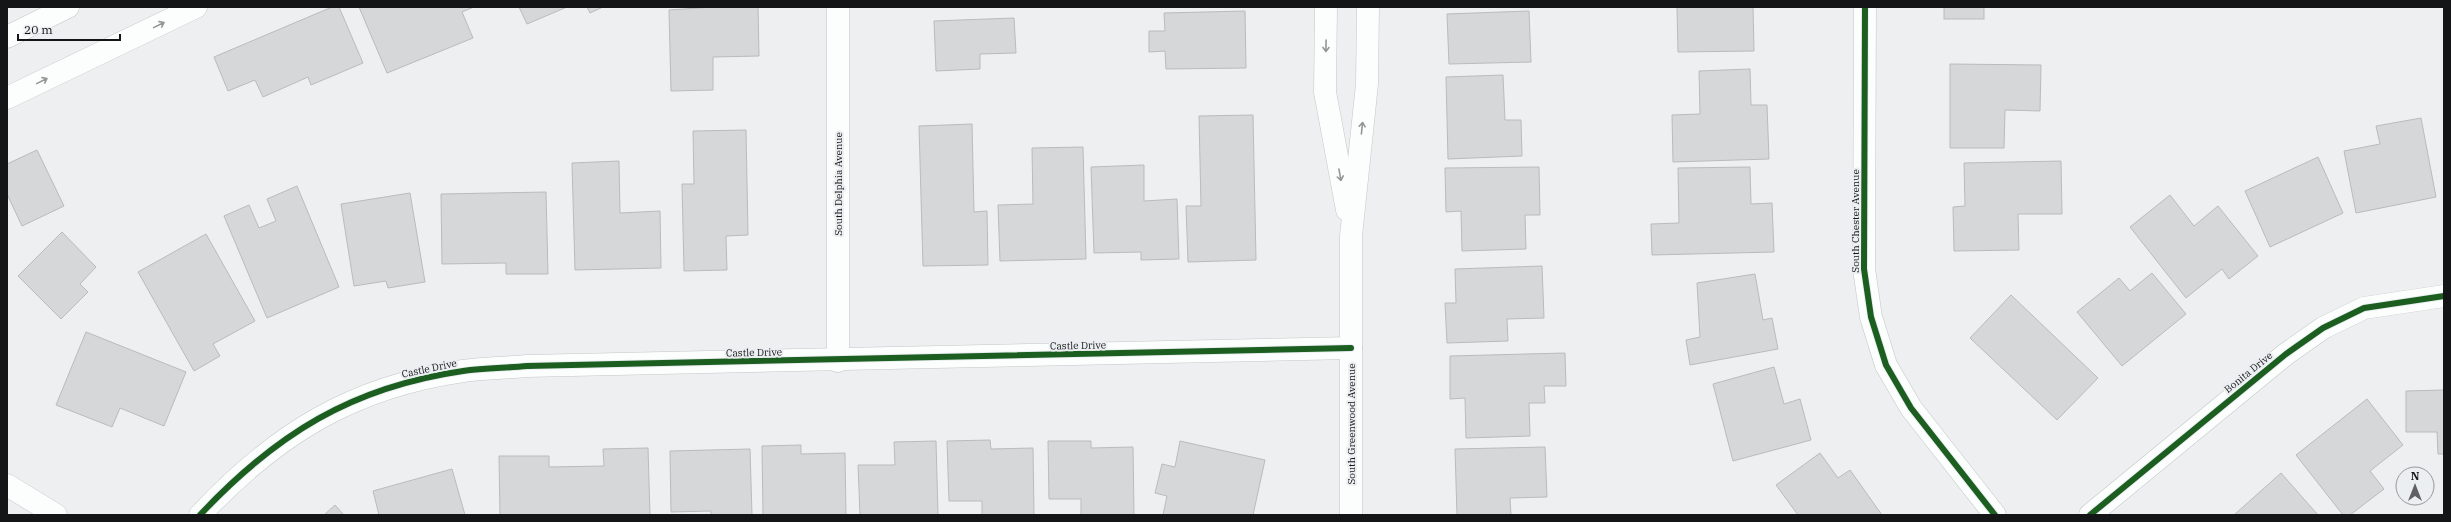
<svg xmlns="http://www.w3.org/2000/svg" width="2451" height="522" font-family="'IBM Plex Serif',serif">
<rect width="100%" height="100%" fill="#edeff1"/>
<g fill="#d5d7d8" stroke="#b9bbbc">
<polygon points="332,7 339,7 363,63 311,85 308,77 263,97 255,80 228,91 214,57"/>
<polygon points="359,7 474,7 462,12 473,38 387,73"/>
<polygon points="519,7 567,7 527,24"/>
<polygon points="587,7 603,7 590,13"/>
<polygon points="714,7 758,7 759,56 713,57 713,90 671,91 669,10"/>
<polygon points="1677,7 1753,7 1754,51 1678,52"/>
<rect x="1944" y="7" width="40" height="12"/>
<polygon points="1245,11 1246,68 1166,69 1165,51 1149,52 1149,31 1165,31 1164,13"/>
<polygon points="1529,11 1531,62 1449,64 1447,14"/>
<polygon points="1014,18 1016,53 980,54 980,69 936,71 934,21"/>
<polygon points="1950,64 2041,65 2040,111 2005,110 2004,148 1950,148"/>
<polygon points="1750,69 1751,105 1767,105 1769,159 1673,162 1672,115 1700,114 1699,71"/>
<polygon points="1503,75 1505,120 1521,120 1522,156 1448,159 1446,77"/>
<polygon points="1253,115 1256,260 1188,262 1186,206 1201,206 1199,116"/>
<polygon points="2421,118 2436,197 2356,213 2344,151 2380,144 2376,126"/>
<polygon points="972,124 974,212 987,211 988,265 923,266 919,126"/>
<polygon points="746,130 748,235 726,236 727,270 684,271 682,184 694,184 693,131"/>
<polygon points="1083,147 1086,259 1000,261 998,205 1033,204 1032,148"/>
<polygon points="37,150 64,206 22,226 7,194 7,164"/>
<polygon points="2318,157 2343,213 2270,247 2245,191"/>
<polygon points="619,161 620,213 660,211 661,268 575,270 572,163"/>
<polygon points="2061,161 2062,214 2018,214 2019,250 1954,251 1953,207 1965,206 1964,163"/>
<polygon points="1144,165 1144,201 1177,199 1179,259 1141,260 1141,252 1094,253 1091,167"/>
<polygon points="1539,167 1540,215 1525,215 1526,249 1462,251 1461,211 1446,212 1445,168"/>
<polygon points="1750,167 1751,204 1772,203 1774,252 1652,255 1651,224 1679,223 1678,168"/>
<polygon points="297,186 339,287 267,318 224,216 249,205 259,228 276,221 267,199"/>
<polygon points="546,192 548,274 506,274 506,263 442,264 441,194"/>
<polygon points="410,193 425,282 388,288 386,281 354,286 341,204"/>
<polygon points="2170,195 2194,226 2218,206 2258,256 2229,279 2222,269 2186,298 2130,227"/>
<polygon points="62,232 96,267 80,284 88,292 61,319 18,276"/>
<polygon points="206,234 255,321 213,344 220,356 194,371 138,272"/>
<polygon points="1542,266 1544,318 1507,319 1508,341 1447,343 1445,303 1456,303 1455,269"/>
<polygon points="2152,273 2186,314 2122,366 2077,312 2119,278 2130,291"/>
<polygon points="1755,274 1763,320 1772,318 1778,349 1690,365 1686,340 1700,337 1697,283"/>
<polygon points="2011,295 2098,378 2057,420 1970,338"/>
<polygon points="86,332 186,372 164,426 120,408 112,427 56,405"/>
<polygon points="1565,353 1566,386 1544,386 1545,403 1529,403 1530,436 1466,438 1465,398 1450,399 1450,356"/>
<polygon points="1774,367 1784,404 1800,399 1811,440 1733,461 1713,384"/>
<polygon points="2444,390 2444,454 2438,454 2437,432 2406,432 2406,391"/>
<polygon points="2367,399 2403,445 2370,471 2384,489 2350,515 2343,515 2296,455"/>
<polygon points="990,440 991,449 1033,448 1034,515 982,515 982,501 949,501 947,441"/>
<polygon points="936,441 938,515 860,515 858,465 895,465 894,442"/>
<polygon points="1048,441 1091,441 1091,448 1133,447 1134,515 1081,515 1081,499 1049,499"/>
<polygon points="1180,441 1265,460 1253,515 1163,515 1167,496 1155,493 1162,464 1175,467"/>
<polygon points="801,445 801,454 845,453 846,515 763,515 762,446"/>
<polygon points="1545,447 1547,497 1510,498 1511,515 1457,515 1455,449"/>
<polygon points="648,448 650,515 500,515 499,456 549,456 549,467 604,466 603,449"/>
<polygon points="750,449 752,515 711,515 711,511 671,512 670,451"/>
<polygon points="1820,453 1838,478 1850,470 1882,515 1798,515 1776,485"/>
<polygon points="452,469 465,515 379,515 373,491"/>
<polygon points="2281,473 2318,515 2234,515"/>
<polygon points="335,505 344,515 324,515"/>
</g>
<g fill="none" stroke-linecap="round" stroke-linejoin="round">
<g stroke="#c4c6c7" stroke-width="23">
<g id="minor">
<polyline points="838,7 838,361"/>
<polyline points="1326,7 1325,92 1347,210"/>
<polyline points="1865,7 1864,269 1871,317 1886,365 1911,408 1995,515"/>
<polyline points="7,37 68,7"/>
<polyline points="7,98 196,7"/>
<polyline points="7,485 56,515"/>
<path d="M 200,515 C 276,434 352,387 463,371 C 484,368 506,368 527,366 L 1351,348"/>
<polyline points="1351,515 1351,236 1367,84 1368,7"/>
<polyline points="2090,515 2286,354 2323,328 2364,308 2444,296"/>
</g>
</g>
<use href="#minor" stroke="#fcfdfd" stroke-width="22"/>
<g stroke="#eceff2" stroke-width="8">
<g id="cycleway">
<polyline points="1865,7 1864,269 1871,317 1886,365 1911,408 1995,515"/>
<path d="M 200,515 C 276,434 352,387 463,371 C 484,368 506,368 527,366 L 1351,348"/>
<polyline points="2090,515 2286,354 2323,328 2364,308 2444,296"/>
</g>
</g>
<use href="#cycleway" stroke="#1b5e20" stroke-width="6"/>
</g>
<defs><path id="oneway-shaft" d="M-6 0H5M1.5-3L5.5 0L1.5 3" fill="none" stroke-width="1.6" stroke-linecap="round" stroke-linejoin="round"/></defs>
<g stroke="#949595">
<use href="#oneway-shaft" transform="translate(159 25) rotate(-26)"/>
<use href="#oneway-shaft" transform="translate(1326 46) rotate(91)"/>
<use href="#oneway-shaft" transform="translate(42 81) rotate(-26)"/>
<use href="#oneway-shaft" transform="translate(1362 128) rotate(-84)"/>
<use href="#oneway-shaft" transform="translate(1340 175) rotate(80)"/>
</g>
<g text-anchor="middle" stroke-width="4" stroke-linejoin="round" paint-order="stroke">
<g font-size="10" fill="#141516" stroke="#eceff2">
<text transform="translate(838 184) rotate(-90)" y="4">South Delphia Avenue</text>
<text transform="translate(1855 221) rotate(-90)" y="4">South Chester Avenue</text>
<text transform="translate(1078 345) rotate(-1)" y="4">Castle Drive</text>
<text transform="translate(754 352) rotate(-1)" y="4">Castle Drive</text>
<text transform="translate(429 368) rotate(-12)" y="4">Castle Drive</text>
<text transform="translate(2248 372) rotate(-39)" y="4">Bonita Drive</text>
<text transform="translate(1351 424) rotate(-90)" y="4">South Greenwood Avenue</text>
</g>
</g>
<rect width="2451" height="522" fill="none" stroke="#141516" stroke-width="16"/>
<g transform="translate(2415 486)"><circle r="19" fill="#eceff2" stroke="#96989a"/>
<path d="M0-3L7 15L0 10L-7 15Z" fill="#606163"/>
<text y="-6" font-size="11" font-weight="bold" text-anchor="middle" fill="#141516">N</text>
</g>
<path d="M18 34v6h102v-6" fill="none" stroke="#141516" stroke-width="2"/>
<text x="24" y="34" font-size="12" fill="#141516" stroke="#eceff2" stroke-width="3" paint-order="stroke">20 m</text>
</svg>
